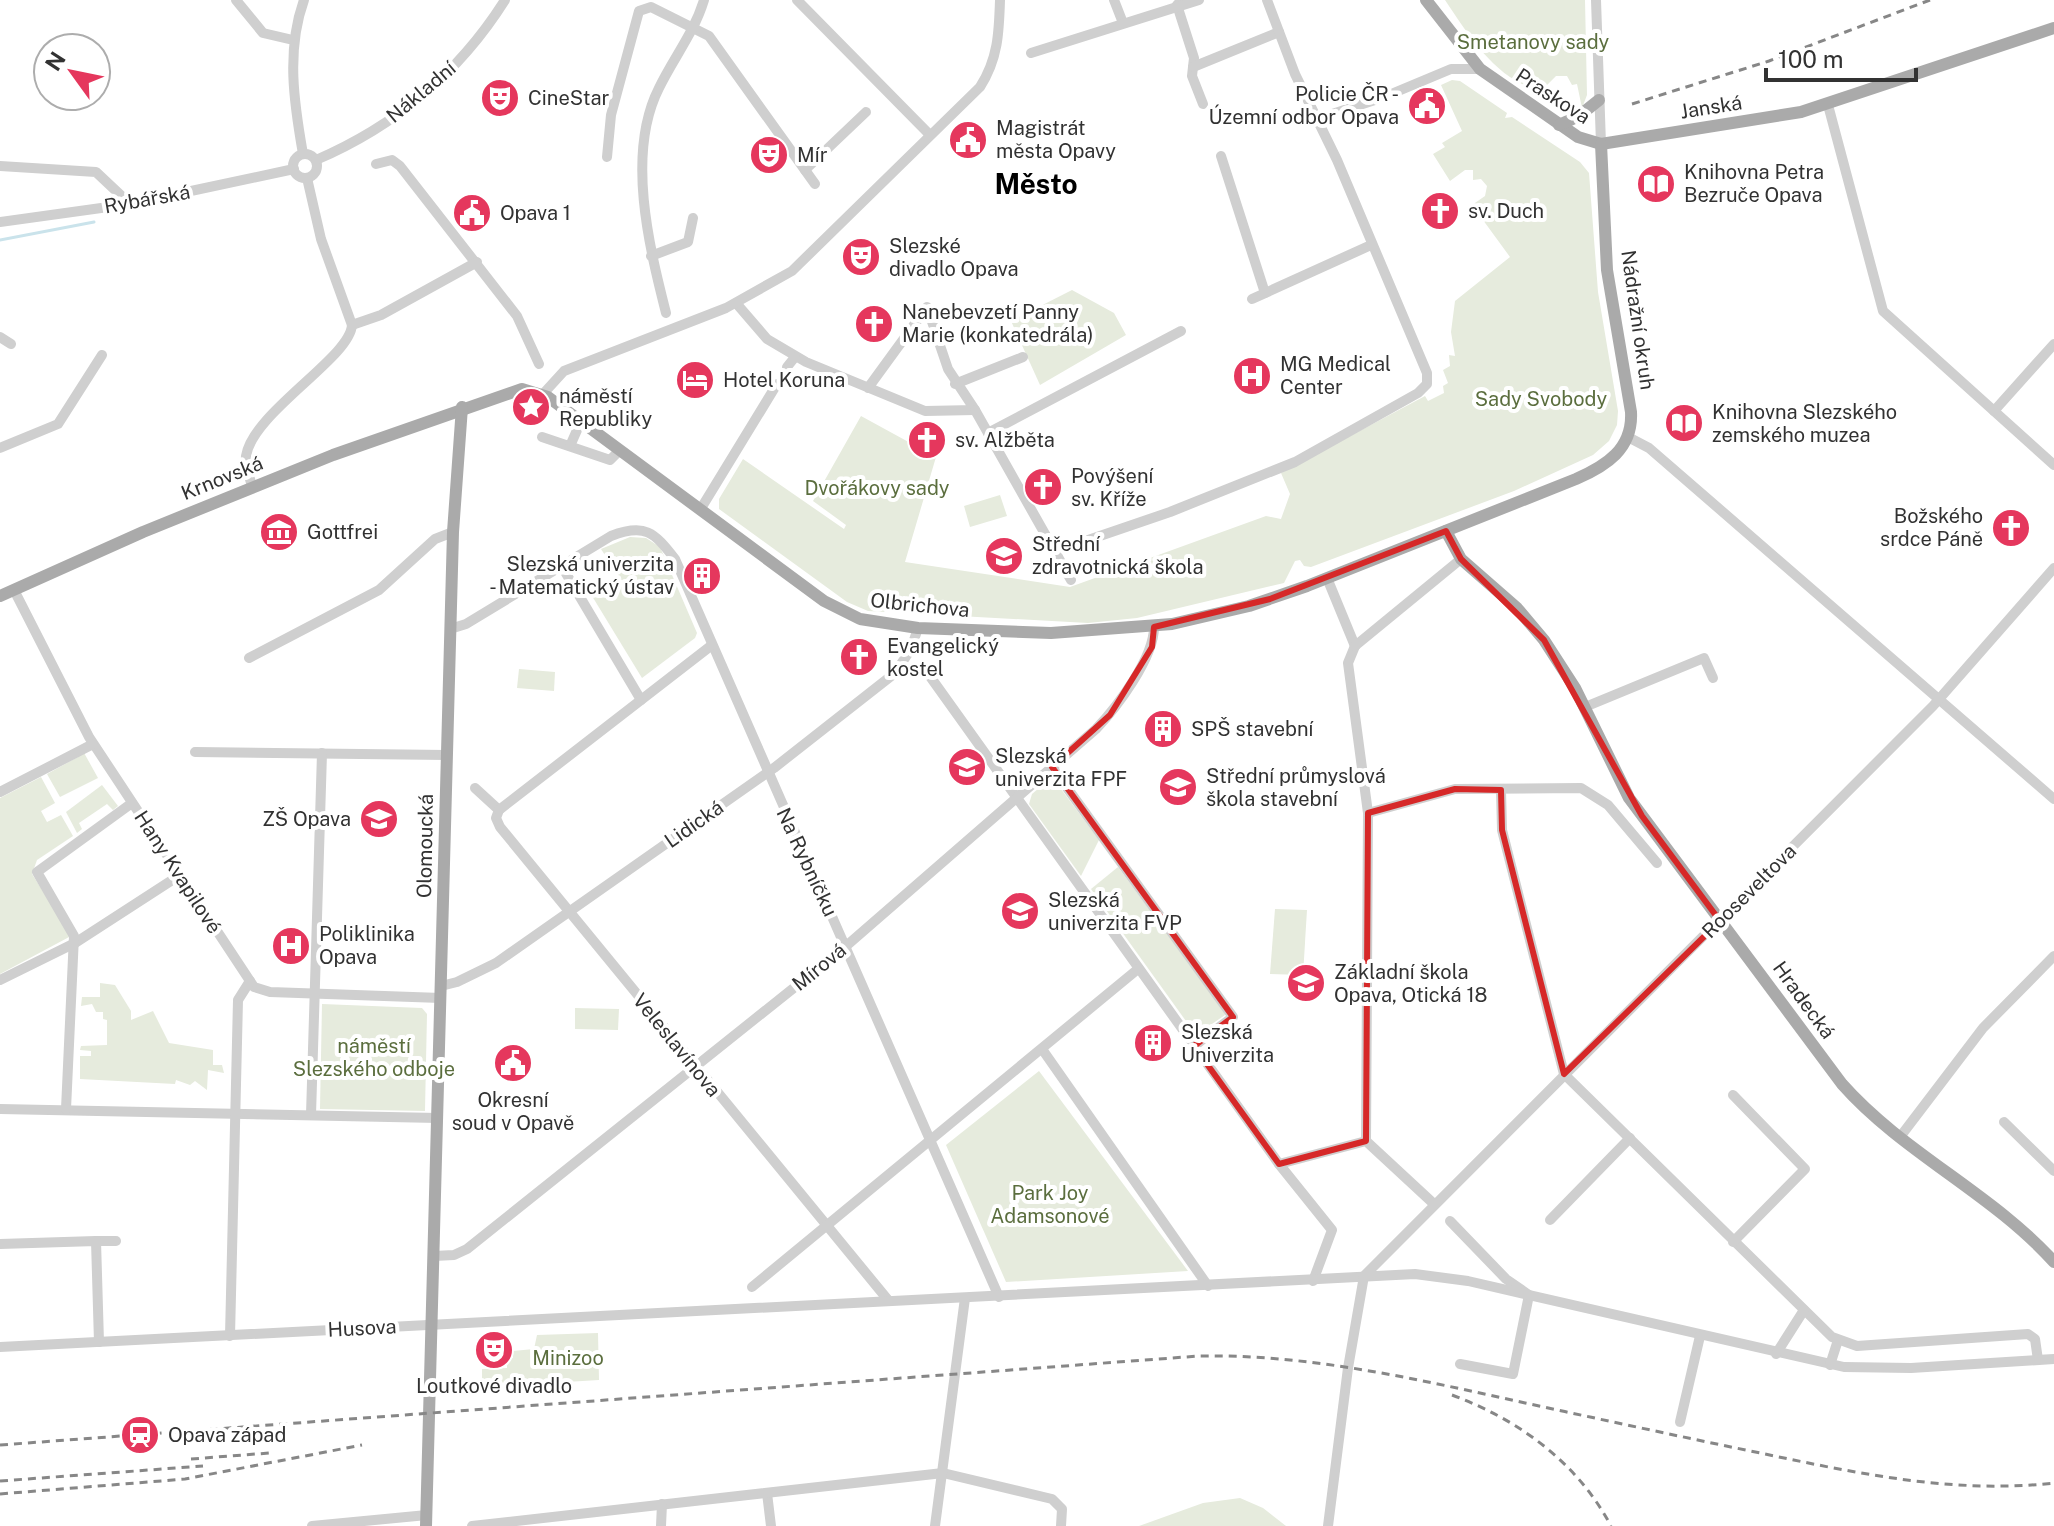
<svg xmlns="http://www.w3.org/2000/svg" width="2054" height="1526" font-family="'Public Sans',sans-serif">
<rect width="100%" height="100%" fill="#fff"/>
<g fill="#e6ebdd">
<path d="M 1445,0 L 1585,0 L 1587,95 L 1582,108 L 1577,84 L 1572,85 L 1567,76 L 1556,76 L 1547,85 C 1540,85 1529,87 1522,84 C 1489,68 1465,30 1445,0 Z"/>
<polygon points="1452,80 1460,81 1507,113 1505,118 1512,117 1580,162 1589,173 1598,292 1618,411 1617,425 1609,441 1593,455 1514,491 1311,567 1304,566 1300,560 1295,561 1284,583 1137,618 1088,623 868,611 847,602 719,509 719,499 743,459 844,529 846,525 813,501 861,416 936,457 905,562 1070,587 1266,516 1281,519 1290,494 1281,473 1425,396 1428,401 1444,393 1443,386 1448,383 1443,370 1450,366 1449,355 1455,356 1451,332 1455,301 1510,257 1472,205 1485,196 1487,186 1481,179 1473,180 1473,170 1465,170 1450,181 1433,154 1445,147 1442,143 1462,131 1441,85"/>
<polygon points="1072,290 1114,313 1126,335 1040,385 1011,321"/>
<polygon points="1000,495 1007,516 970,527 964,506"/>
<polygon points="630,537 646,538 660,547 697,633 695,638 642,678 592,596 619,577 601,549"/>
<polygon points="519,669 555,672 554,691 517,688"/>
<polygon points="83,751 98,778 60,797 47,774 78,757"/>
<polygon points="41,777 55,803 41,811 47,822 61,815 73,836 37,860 32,874 71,936 0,974 0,798"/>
<polygon points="1052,777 1099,840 1081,876 1029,804 1032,794"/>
<polygon points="102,785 118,806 113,810 107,804 79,823 82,829 77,833 66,812"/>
<polygon points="1118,867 1224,1011 1225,1015 1196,1035 1091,889"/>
<polygon points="1275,909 1307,910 1303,975 1270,974"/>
<polygon points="100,983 115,985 131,1011 131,1020 153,1011 169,1043 213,1050 213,1065 222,1065 224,1073 208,1070 207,1090 195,1081 190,1085 176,1080 175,1084 80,1079 80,1056 91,1056 91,1051 80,1050 81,1046 107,1045 107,1020 103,1019 103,1012 96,1012 92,1004 81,1006 82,997 100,997"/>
<polygon points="322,1004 422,1008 427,1014 425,1111 320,1109"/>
<polygon points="575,1008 619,1009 618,1030 575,1029"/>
<polygon points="1039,1071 1188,1271 1006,1282 946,1145"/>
<polygon points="598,1333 599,1380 482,1387 482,1369 507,1368 507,1359 513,1358 513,1351 534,1349 537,1335"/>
<polygon points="1240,1498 1263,1508 1286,1526 1139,1526 1203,1503"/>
</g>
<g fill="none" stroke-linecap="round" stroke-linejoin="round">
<polyline stroke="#cae3eb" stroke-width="3" points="0,240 94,222"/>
<g stroke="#cfcfcf" stroke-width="10">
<polyline points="236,0 263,33 293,40"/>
<polyline points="797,0 930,135"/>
<polyline points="1114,0 1123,23"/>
<polyline points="1596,0 1601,144"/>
<polyline points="1180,2 1177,5 1194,58 1192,76 1203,104"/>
<polyline points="1031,53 1199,0"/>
<polyline points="1193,67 1279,32"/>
<polyline points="1828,105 1883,311 2054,465"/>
<polyline points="1317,119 1384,97 1451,69 1480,69"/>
<circle cx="305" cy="166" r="12"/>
<path d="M 303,154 C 294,103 286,50 304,0"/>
<polyline points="1221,156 1265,293"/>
<polyline points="607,157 611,115 639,11 651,7 709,36 815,184"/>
<path d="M 316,160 C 395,126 459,73 505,0"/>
<polyline points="376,164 392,160 400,166 517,316 539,364"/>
<polyline points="0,166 96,172 130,204"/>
<polyline points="805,170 866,112"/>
<polyline points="307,178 321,239 352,325"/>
<polyline points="0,222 130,204 294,169"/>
<polyline points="651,256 688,242 693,218"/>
<polyline points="1252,299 1371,245"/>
<polyline points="736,303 767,339 806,362 925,411 975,410 948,369 927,307 868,388"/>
<path d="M 666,313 C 649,246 626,153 659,88 C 674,57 694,33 704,0"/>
<polyline points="352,325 381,315 477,262"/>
<polyline points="0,337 11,344"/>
<polyline points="787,367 795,357"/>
<polyline points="955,384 1023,357"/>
<path d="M 543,394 L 564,371 L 726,308 L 792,271 L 980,87 C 998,59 999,33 1000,0"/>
<polyline points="975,410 1071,580"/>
<polyline points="1994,411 2054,344"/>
<polyline points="988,433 1181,331"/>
<polyline points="542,437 610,460 619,451"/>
<polyline points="1628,437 1649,448 2054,799"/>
<polyline points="570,446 581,421"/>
<polyline points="0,448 58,424 102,355"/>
<path d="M 252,487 C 250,477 245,467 246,456 C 253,412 350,358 352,325"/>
<polyline points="700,510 777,384"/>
<polyline points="1056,551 1170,512 1295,462 1418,393 1427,384 1427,373 1337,160 1295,74 1267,0"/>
<polyline points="561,565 641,700"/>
<polyline points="1327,578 1355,646"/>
<polyline points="14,590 89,737 254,987 270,992 441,998"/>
<path d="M 450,629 L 466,624 L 611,536 C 645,523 654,532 675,559 L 999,1297"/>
<polyline points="1355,646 1348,663 1368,813 1366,1141"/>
<polyline points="1355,646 1461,559"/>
<polyline points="249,658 379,590 435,539 453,532"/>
<polyline points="924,668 1279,1164 1332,1230 1313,1281"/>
<polyline points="1585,707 1704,658 1713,678"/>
<polyline points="195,752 447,755"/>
<polyline points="1052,767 1233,1017 1194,1046"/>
<polyline points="475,788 499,810"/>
<polyline points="1501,790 1502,830 1564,1074 1832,1337 1857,1346 2028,1334 2035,1339 2038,1360"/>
<polyline points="0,792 93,744"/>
<polyline points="499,810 496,818 500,827 888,1300"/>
<polyline points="499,810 712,645"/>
<polyline points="1368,813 1455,789 1581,788 1608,805 1657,863"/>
<polyline points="0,980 75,943 180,875"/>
<polyline points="441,986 457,982 496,963 774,768 895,673 911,649 918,628"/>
<polyline points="1042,1049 1208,1286"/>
<polyline points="1733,1095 1805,1169 1733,1242"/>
<polyline points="0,1109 438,1118"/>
<polyline points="66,1109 74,936 37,872 132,803"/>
<polyline points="311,1115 322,753"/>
<polyline points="2004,1122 2054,1171"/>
<polyline points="1900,1137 1983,1028 2054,956"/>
<polyline points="1279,1164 1366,1141 1434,1204"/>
<polyline points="1550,1220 1630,1138"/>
<polyline points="1450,1221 1506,1279 1529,1295 1513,1374 1460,1364"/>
<polyline points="96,1241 116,1241"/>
<polyline points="0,1244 96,1241 99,1342"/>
<path d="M 434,1256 L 454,1255 L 467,1249 L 845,947 L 1096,729 C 1117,707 1154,658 1154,627"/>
<polyline points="752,1287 1138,969"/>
<polyline points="230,1336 238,1000 250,981"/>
<polyline points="0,1347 1415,1274 1468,1281 1844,1367 1911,1368 2054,1359"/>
<polyline points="1776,1354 1804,1310"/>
<polyline points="1830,1365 1838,1340"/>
<polyline points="1680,1422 1700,1336"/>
<polyline points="767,1493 771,1526"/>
<polyline points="312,1526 427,1515"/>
<polyline points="472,1526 943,1473 1052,1499 1062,1509 1061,1526"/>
<polyline points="661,1526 662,1504"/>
<polyline points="935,1526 965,1298"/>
<polyline points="1328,1526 1348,1368 1364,1276 1933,706 2054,568"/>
</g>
<g stroke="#aaa" stroke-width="12">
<polyline points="1426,0 1480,69 1578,137 1601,144 1801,112 2054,28"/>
<polyline points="1559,125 1579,116 1599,100"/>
<path d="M 1446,531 L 1461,559 L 1517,608 L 1544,640 L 1575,688 L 1629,798 L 1842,1084 C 1903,1153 1992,1193 2054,1262"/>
<path d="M 0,596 L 143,532 L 333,455 L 522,389 L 548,397 L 824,601 L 860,619 L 918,628 L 1051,633 L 1172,624 L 1249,606 L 1307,586 L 1576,479 C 1606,466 1633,449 1631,412 L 1607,270 L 1601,144"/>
<polyline points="426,1526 453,532 462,407"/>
</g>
<g stroke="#878787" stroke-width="3" stroke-dasharray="8 6" stroke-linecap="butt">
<polyline points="1632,104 1769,61 1930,0"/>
<path d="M 1452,1395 C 1519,1420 1577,1462 1611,1526"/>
<path d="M 0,1445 L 1199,1356 C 1306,1354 1412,1378 1516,1401 C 1599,1419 1682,1437 1765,1454 C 1860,1474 1956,1494 2054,1483"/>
<polyline points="191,1459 269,1453"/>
<polyline points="0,1481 203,1466"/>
<polyline points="0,1494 185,1479 362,1445"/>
</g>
</g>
<path fill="none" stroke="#d62828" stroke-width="6" stroke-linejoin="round" d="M 1446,531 L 1461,559 L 1544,640 L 1642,816 L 1720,921 L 1564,1074 L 1502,830 L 1501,790 L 1455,789 L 1368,813 L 1366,1141 L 1279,1164 L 1194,1046 L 1233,1017 L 1052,767 L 1110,715 L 1152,647 L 1154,627 L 1270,599 Z"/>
<defs>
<g id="theatre-disc" transform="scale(2)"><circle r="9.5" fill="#e5375d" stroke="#fff"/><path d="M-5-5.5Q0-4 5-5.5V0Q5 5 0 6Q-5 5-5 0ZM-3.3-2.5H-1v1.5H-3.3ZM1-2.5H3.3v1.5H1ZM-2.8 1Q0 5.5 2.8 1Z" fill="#fff"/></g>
<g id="civic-disc" transform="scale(2)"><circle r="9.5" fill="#e5375d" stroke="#fff"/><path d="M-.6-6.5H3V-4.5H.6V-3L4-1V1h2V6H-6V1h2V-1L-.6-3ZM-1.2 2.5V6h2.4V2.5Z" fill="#fff"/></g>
<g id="library-disc" transform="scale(2)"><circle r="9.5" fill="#e5375d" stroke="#fff"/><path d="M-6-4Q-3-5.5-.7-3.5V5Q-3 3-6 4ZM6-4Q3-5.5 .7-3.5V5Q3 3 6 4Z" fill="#fff"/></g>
<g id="church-disc" transform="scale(2)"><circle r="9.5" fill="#e5375d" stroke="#fff"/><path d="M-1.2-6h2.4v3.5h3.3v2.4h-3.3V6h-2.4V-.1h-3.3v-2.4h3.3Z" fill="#fff"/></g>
<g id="hospital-disc" transform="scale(2)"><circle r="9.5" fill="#e5375d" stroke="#fff"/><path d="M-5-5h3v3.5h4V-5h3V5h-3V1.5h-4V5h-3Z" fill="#fff"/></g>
<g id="hotel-disc" transform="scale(2)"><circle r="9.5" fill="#e5375d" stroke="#fff"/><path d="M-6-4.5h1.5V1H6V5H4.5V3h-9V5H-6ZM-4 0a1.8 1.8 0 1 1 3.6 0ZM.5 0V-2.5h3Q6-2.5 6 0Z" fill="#fff"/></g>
<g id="sight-disc" transform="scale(2)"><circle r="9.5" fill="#e5375d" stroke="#fff"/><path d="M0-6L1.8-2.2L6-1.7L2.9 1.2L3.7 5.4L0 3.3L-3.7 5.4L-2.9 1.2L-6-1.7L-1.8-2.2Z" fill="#fff"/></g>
<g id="museum-disc" transform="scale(2)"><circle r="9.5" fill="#e5375d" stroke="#fff"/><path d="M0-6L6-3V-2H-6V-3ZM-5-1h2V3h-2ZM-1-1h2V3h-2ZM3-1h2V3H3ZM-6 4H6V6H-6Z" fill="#fff"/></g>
<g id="school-disc" transform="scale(2)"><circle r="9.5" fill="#e5375d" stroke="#fff"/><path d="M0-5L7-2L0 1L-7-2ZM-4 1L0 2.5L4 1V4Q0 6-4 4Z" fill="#fff"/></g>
<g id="building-disc" transform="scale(2)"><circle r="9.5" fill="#e5375d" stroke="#fff"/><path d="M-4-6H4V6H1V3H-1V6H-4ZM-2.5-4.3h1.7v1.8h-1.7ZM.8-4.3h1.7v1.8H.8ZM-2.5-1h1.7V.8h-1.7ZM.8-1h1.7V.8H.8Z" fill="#fff"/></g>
<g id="university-disc" transform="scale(2)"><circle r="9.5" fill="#e5375d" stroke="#fff"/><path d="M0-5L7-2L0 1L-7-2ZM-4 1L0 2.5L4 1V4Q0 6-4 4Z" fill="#fff"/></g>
<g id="station-disc" transform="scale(2)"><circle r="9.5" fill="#e5375d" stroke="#fff"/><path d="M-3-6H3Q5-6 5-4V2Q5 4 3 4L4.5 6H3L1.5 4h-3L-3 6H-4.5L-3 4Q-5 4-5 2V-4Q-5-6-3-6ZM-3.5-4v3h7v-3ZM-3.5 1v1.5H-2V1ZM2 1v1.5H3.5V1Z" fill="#fff"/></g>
</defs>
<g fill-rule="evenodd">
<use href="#theatre-disc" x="500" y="98"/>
<use href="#civic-disc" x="1427" y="106"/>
<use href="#civic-disc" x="968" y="140"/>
<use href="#theatre-disc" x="769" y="155"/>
<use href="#library-disc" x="1656" y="184"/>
<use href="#church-disc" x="1440" y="211"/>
<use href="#civic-disc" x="472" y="213"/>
<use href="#theatre-disc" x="861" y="257"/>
<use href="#church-disc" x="874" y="324"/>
<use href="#hospital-disc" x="1252" y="376"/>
<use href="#hotel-disc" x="695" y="380"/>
<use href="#sight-disc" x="531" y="407"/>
<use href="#library-disc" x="1684" y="423"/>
<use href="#church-disc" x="927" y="440"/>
<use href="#church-disc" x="1043" y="487"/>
<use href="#church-disc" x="2011" y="528"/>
<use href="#museum-disc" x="279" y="532"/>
<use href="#school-disc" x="1004" y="556"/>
<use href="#building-disc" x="702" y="576"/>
<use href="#church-disc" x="859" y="657"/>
<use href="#building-disc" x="1163" y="729"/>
<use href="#university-disc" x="967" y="767"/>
<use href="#school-disc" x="1178" y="787"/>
<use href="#school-disc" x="379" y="819"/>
<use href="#university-disc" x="1020" y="911"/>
<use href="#hospital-disc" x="291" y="946"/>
<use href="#school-disc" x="1306" y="983"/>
<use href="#building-disc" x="1153" y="1043"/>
<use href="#civic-disc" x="513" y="1063"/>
<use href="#theatre-disc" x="494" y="1350"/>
<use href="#station-disc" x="140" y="1435"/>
</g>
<g text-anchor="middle" stroke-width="8" stroke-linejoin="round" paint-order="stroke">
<g font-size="20" fill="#5b6e3e" stroke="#fff">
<text x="1533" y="49">Smetanovy sady</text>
<text x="1541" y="406">Sady Svobody</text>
<text x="877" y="495">Dvořákovy sady</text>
<text x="374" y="1053">náměstí<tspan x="374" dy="23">Slezského odboje</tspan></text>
<text x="1050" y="1200">Park Joy<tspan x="1050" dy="23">Adamsonové</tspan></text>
<text x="568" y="1365">Minizoo</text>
</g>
<g font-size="20" fill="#323232" stroke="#fff">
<text transform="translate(421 92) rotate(-40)" y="7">Nákladní</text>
<text transform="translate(1553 96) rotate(33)" y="7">Praskova</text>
<text transform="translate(1711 107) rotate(-9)" y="7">Janská</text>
<text transform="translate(147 199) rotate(-10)" y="7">Rybářská</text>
<text transform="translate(1638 320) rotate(82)" y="7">Nádražní okruh</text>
<text transform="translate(222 478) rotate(-22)" y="7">Krnovská</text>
<text transform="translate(920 605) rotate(6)" y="7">Olbrichova</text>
<text transform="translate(694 824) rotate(-35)" y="7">Lidická</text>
<text transform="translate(425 846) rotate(-89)" y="7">Olomoucká</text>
<text transform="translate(807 862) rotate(65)" y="7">Na Rybníčku</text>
<text transform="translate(178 872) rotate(57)" y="7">Hany Kvapilové</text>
<text transform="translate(1749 891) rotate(-45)" y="7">Rooseveltova</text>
<text transform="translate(819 967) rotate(-39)" y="7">Mírová</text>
<text transform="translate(1804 1000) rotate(54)" y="7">Hradecká</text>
<text transform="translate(677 1045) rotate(51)" y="7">Veleslavínova</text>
<text transform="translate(362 1328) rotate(-3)" y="7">Husova</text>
</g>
<g font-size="20" fill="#323232" stroke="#fff" text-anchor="start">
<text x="1399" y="101" text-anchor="end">Policie ČR -<tspan x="1399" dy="23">Územní odbor Opava</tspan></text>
<text x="528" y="105">CineStar</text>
<text x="996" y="135">Magistrát<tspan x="996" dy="23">města Opavy</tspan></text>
<text x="797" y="162">Mír</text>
<text x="1684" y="179">Knihovna Petra<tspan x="1684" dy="23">Bezruče Opava</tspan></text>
<text x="1468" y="218">sv. Duch</text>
<text x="500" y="220">Opava 1</text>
<text x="889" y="253">Slezské<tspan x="889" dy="23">divadlo Opava</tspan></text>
<text x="902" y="319">Nanebevzetí Panny<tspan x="902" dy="23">Marie (konkatedrála)</tspan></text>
<text x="1280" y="371">MG Medical<tspan x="1280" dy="23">Center</tspan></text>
<text x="723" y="387">Hotel Koruna</text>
<text x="559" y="403">náměstí<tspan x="559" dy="23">Republiky</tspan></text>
<text x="1712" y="419">Knihovna Slezského<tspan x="1712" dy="23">zemského muzea</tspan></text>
<text x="955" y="447">sv. Alžběta</text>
<text x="1071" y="483">Povýšení<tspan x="1071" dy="23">sv. Kříže</tspan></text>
<text x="1983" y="523" text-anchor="end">Božského<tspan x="1983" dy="23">srdce Páně</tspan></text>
<text x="307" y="539">Gottfrei</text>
<text x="1032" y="551">Střední<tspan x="1032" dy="23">zdravotnická škola</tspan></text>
<text x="674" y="571" text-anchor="end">Slezská univerzita<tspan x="674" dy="23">- Matematický ústav</tspan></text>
<text x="887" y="653">Evangelický<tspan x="887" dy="23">kostel</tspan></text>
<text x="1191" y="736">SPŠ stavební</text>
<text x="995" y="763">Slezská<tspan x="995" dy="23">univerzita FPF</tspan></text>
<text x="1206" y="783">Střední průmyslová<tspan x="1206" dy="23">škola stavební</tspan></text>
<text x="351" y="826" text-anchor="end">ZŠ Opava</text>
<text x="1048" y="907">Slezská<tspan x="1048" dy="23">univerzita FVP</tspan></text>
<text x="319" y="941">Poliklinika<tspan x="319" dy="23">Opava</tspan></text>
<text x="1334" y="979">Základní škola<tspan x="1334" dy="23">Opava, Otická 18</tspan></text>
<text x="1181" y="1039">Slezská<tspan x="1181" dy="23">Univerzita</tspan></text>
<text x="513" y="1107" text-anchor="middle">Okresní<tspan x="513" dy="23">soud v Opavě</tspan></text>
<text x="494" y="1393" text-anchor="middle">Loutkové divadlo</text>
<text x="168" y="1442">Opava západ</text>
</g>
<g font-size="28" font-weight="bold" fill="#000" stroke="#fff">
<text x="1036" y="194">Město</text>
</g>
</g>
<g transform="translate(72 72) rotate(303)"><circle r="38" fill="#ffffff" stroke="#adadad" stroke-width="2"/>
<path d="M0-6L14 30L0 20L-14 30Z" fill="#e5375d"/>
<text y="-12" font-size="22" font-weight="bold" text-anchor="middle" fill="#323232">N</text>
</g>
<path d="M1766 68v12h150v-12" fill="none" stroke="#323232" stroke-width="4"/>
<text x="1778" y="68" font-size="24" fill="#323232" stroke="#ffffff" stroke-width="6" paint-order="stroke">100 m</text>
</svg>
